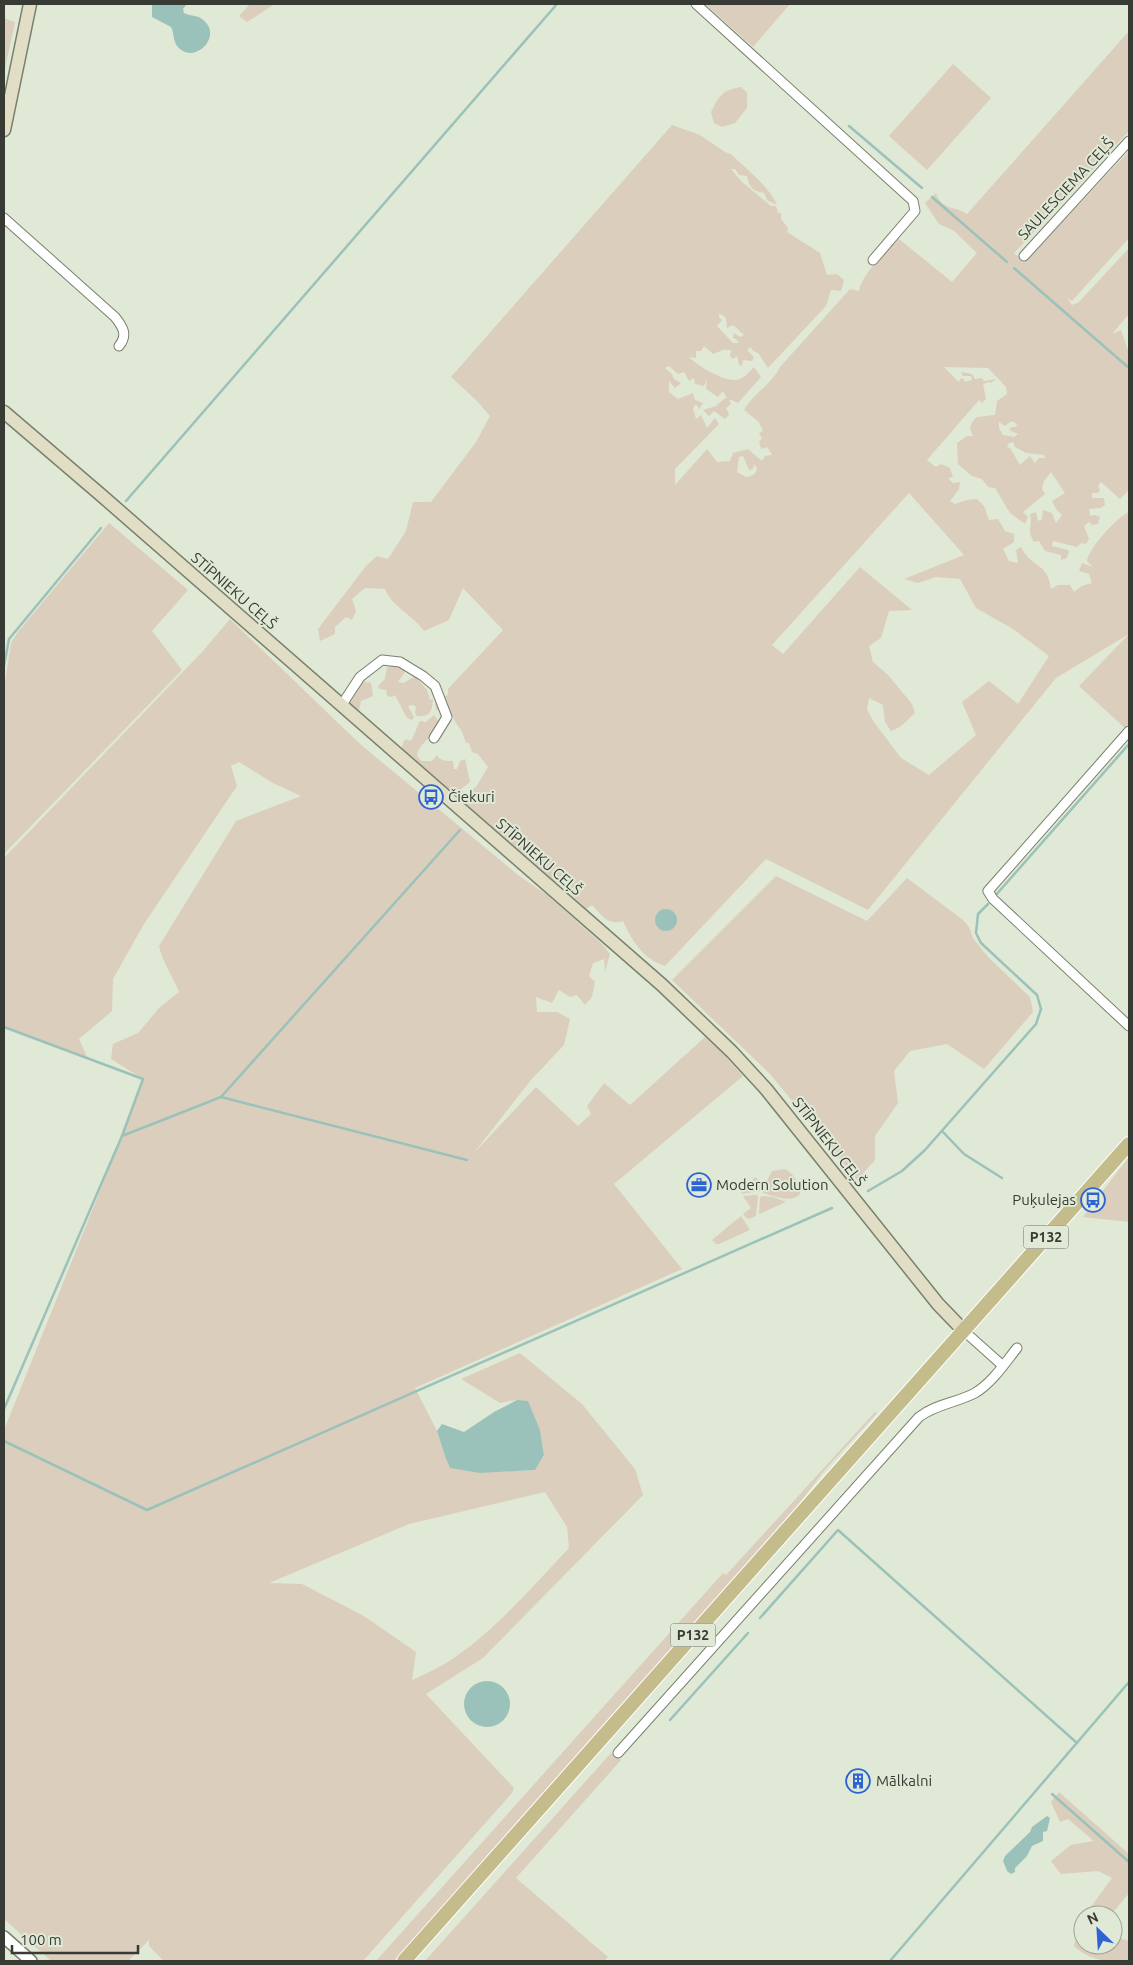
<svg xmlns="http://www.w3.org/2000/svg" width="1133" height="1965" font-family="Ubuntu,sans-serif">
<rect width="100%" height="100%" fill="#e0e9d5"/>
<g fill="#dbcebd" fill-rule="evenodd">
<polygon points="250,4 275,4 247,22 239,16"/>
<polygon points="705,4 790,4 753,47"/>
<polygon points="4,18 15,22 4,73"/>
<path d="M 1129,31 L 1129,131 L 1014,253 L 1025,262 L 1129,151 L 1129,238 L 1072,301 L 1067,298 L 1072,305 L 1079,302 L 1129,248 L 1129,314 L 1112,334 L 1121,330 L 1129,353 L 1129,490 L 1120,499 L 1101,482 L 1098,486 L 1100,490 L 1098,493 L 1092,493 L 1092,498 L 1104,498 L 1105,505 L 1101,508 L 1089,509 L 1090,516 L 1095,515 L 1100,517 L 1098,524 L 1092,525 L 1089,522 L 1084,526 L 1089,539 L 1086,544 L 1081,543 L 1077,547 L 1053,541 L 1052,546 L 1068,550 L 1069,552 L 1067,558 L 1061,560 L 1061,555 L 1045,551 L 1039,541 L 1034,542 C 1026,529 1033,525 1030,514 L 1036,512 L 1038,521 L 1042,519 L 1043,510 L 1052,513 L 1056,523 L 1062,515 L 1056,509 L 1052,501 L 1065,493 L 1051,472 L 1044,481 L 1042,488 L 1045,494 L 1023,512 L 1028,517 L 1025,524 L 1010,513 L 995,488 L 988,487 L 982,479 L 972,476 L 958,464 L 957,443 L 967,436 L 973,436 C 968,427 970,424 977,417 L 995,415 L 997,401 L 1007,394 L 1006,387 L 988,368 L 944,367 L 959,382 L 961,378 L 964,379 L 964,382 L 972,380 L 971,376 L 963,376 L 961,372 L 972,374 L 975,379 L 982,378 L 984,381 L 996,379 L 991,383 L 989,382 L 983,384 L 986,399 L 982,403 L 979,400 L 927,460 L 936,467 L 941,464 L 950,468 L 953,477 L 948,478 L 953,483 L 960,482 L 959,489 L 950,501 L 955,504 L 967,500 L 977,499 L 984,506 L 989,520 L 998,519 L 1005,531 L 1014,534 L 1014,542 L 1003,549 L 1009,561 L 1018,563 L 1016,550 L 1021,547 C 1032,569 1048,562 1051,589 L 1058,585 L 1070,585 L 1074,592 L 1082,586 L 1092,583 L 1089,574 L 1079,571 L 1082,563 L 1093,567 L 1087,561 C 1088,549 1118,516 1129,512 L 1129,723 L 1125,728 L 1079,686 L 1129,634 L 1056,678 L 868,910 L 766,859 L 665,966 C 643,959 632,941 623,921 C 607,926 602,915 592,905 L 586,909 L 572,895 L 570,880 L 561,876 L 555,883 L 549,880 L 433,776 L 400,751 L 405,739 L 411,741 L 420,721 L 426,722 L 434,715 L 439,722 C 437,736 420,741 417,755 L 421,761 L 432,761 L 437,755 C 440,761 446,761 453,761 L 454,769 L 457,769 L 460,761 L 465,759 L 470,782 L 460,790 L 467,794 L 476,787 L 488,767 L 478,754 L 472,752 L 469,743 L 466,743 L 462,732 L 449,712 L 436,710 L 435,704 L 442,697 L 448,695 L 448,689 L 503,630 L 463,588 L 449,620 L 424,631 C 413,615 392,607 385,589 L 365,588 L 352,599 L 356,611 L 352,620 L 346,617 L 335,627 L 335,634 L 320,641 L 318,629 L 366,566 L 377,556 L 388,559 L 406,531 L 413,502 L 431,502 L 476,442 L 490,416 L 476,400 L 451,377 L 672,125 L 700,135 L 725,152 L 731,154 C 746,169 768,185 777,205 L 767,200 L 764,193 C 752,191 749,187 747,176 L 739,175 L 735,169 L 731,169 L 741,181 L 771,206 L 776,206 L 778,213 L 781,213 L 781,219 L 788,228 L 787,232 L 820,253 L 827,275 L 837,274 L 844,280 L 841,291 L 831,290 L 826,306 L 768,368 L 759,354 L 752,350 L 751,347 L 747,350 L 754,357 L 752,361 L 743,360 L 742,366 L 739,365 L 737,356 L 733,359 L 730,356 L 731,350 L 723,350 L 713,354 L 704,346 L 701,351 L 696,351 L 696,358 L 689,357 C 698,366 721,380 735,380 C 743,380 749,372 754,367 L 761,377 L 738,403 L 729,399 L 731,404 L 726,408 L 729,415 L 725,419 L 714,411 L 709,416 L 703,410 L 716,406 L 725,398 L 727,398 L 723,391 L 718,397 L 706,389 L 707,379 L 704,386 L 695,384 L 694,378 L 689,381 L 684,372 L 678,374 L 669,366 L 665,368 L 672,374 L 674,379 L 681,383 L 675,388 L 669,381 L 669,392 L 678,399 L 693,393 L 695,400 L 703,403 L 699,409 L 696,404 L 693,408 L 696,419 L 701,415 L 707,428 L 715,418 L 719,424 L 675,469 L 675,485 L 707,449 L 717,462 L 730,461 L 733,453 L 748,449 L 762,461 L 765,456 L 772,455 L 767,447 L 761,449 L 759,442 L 762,438 L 759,433 L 763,431 L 759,422 L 744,410 C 753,394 772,384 780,367 L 850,289 L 859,291 C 862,273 886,252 899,239 L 952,282 L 977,253 L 953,230 L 939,224 L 925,203 L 936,193 C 941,210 955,206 967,214 ZM 719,313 L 726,318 L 727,328 L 733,325 L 744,335 L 740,337 L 734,333 L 733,338 L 737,340 L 739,343 L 733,343 L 717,326 L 722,320 L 719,317 ZM 1012,421 L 1017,424 L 1016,427 L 1011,427 L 1009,430 L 1018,434 L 1014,437 L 1003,435 L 999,428 L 999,422 L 1005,426 ZM 1013,442 L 1015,447 L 1026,453 L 1044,455 L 1045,458 L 1039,458 L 1035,463 L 1030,456 L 1020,465 L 1010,448 L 1007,447 L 1009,443 ZM 743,456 L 749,470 L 753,469 L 754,464 L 757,468 C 756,474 753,476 746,477 L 737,472 L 739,457 ZM 909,493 L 964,555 L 904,579 L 918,583 L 936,577 L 960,579 L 976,608 L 1013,629 L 1049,656 L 1018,704 L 989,681 L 962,702 L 976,735 L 929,775 L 901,758 L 874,722 L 867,710 L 869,698 L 883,705 L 885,722 L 891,731 L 900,727 L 915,713 L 912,704 L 888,675 L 873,662 L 869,646 L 881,638 L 889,611 L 912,610 L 860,567 L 783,654 L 772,645 Z"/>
<polygon points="953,64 991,98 927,170 889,136"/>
<path d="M 741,87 L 747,93 L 747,108 L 735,123 L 722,127 L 714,123 L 711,112 C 719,96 722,90 741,87 Z"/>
<polygon points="109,523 188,590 152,631 182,670 4,854 4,689 11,643 17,633"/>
<path d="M 230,619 L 360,744 L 518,875 L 547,895 L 602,944 L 610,954 L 605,972 L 604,959 L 593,963 L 589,976 L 595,982 L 592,997 L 585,1005 L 577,995 L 570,997 L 559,990 L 552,1003 L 536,997 L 537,1012 L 557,1012 L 570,1019 L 564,1045 L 531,1080 L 473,1154 L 536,1087 L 578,1126 L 591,1114 L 587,1106 L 604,1083 L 630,1105 L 705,1037 L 727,1058 L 743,1076 L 614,1184 L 682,1269 L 415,1388 L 437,1431 L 445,1456 L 518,1471 L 535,1470 L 544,1455 L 540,1430 L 517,1400 L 500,1403 L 461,1379 L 520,1353 L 582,1404 L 635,1469 L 643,1495 L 483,1658 L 426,1694 L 514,1788 L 512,1793 L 363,1961 L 164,1961 L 149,1946 L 149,1940 L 128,1961 L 51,1961 L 4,1919 L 4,1430 L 122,1136 L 143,1079 L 111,1059 L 113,1044 L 138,1033 L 160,1007 L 179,992 C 172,975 163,963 159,946 L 236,821 L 301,796 L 273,783 L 239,762 L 231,766 L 237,786 L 144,924 L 113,979 L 112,1011 L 79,1039 L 88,1059 L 4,1027 L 4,858 L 202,652 ZM 545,1492 L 567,1527 L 569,1548 C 523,1596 475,1656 412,1680 L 416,1652 L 364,1616 L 302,1584 L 269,1583 L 409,1524 Z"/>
<path d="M 393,664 L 403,666 L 405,672 L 398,682 L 404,683 L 415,676 L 427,690 L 430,700 L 433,699 C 432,711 431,717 417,716 L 415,713 L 416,707 L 413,705 L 408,706 L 414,717 L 412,720 L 407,718 L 395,695 L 391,697 L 387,696 L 386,690 L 379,689 L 378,686 L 385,679 L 387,668 Z"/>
<polygon points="364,680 367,683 371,682 373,696 361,701 359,711 349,703 356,689"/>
<polygon points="776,876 867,921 907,878 963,920 969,927 973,938 988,957 1030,997 1033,1012 984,1069 947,1044 910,1051 894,1071 898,1103 875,1136 875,1160 857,1180 770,1074 672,980"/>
<polygon points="1129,1157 1129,1222 1083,1217 1128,1158"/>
<path d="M 785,1169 C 794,1174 800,1183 800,1194 C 791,1204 775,1196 763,1193 L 762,1190 L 772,1171 Z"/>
<polygon points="755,1177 763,1184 760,1191 741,1194"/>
<polygon points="757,1195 758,1197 756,1216 749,1219 746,1218 743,1214 751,1208 743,1196"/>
<polygon points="762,1196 773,1197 786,1202 759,1214 760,1198"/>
<polygon points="741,1216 750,1230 719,1244 716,1244 712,1240"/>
<polygon points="875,1412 877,1413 824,1471 798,1505 394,1961 376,1961 723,1573 726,1575"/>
<polygon points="611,1753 621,1760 516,1878 608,1957 604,1961 425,1961"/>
<polygon points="1059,1792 1129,1854 1129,1893 1111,1915 1085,1915 1112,1878 1098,1871 1061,1874 1051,1861 1071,1845 1094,1841 1068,1819 1060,1822 1051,1802"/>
<path d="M 1083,1917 L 1083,1945 L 1113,1945 L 1113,1936 L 1129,1941 L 1129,1961 C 1106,1961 1092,1962 1074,1946 L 1079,1923 Z"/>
</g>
<g fill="#9bc2ba">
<path d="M 152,4 L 187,4 L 183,9 L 184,13 C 190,16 197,15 202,19 C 225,35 194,67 177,46 C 173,40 174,33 171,27 L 152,17 Z"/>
<circle cx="666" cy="920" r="11"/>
<polygon points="517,1400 528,1401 540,1430 544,1455 535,1470 480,1473 450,1468 445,1456 437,1431 442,1424 464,1432 494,1412"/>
<circle cx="487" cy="1704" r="23"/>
<polygon points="1047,1816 1050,1818 1047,1831 1043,1832 1043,1841 1032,1846 1027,1856 1015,1868 1015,1872 1011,1874 1007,1871 1003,1861 1005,1856 1030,1832 1032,1827"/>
</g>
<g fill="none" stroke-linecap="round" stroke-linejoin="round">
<g stroke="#9bc2ba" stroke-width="2.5">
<polyline points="849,126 922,188"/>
<polyline points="932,197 1007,262"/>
<polyline points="1014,268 1129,368"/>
<polyline points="126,501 557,4"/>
<polyline points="4,666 9,639 101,528"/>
<polyline points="995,896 1129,744"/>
<polyline points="4,1027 143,1079 122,1136 4,1409"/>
<polyline points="221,1097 467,1160"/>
<polyline points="942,1131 964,1154 1002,1178"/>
<polyline points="122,1136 221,1097 460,830"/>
<polyline points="868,1191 902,1171 925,1150 1036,1024 1041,1009 1037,995 981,943 976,933 978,914 988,904"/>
<polyline points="4,1441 147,1510 832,1208"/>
<polyline points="760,1618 838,1530 1077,1743"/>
<polyline points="670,1720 748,1633"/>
<polyline points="1052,1794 1129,1862"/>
<polyline points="890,1961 1129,1682"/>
</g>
<g stroke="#78806e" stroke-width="11">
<g id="minor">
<polyline points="696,4 913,201 915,211 873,260"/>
<path d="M 4,218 L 115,317 C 123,327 128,335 119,346"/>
<polyline points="1024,256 1129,141"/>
<polyline points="341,706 360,677 382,660 400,662 423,676 435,686 447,717 434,738"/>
<polyline points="1129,731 988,891 993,899 1129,1026"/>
<polyline points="964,1331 1002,1365"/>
<path d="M 618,1753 L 919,1417 C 936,1404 956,1403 975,1393 C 992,1383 1005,1363 1017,1348"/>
</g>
</g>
<g stroke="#78806e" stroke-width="14">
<polyline id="tertiary" points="4,1937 31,1961"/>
</g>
<g stroke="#78806e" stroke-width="15">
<g id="secondary">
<polyline points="4,130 30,4"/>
<polyline points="4,412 101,495 662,985 732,1052 766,1089 938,1304 964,1331"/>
</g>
</g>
<g stroke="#fff" stroke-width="16">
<polyline id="primary" points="404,1961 1129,1144"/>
</g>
<use href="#minor" stroke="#fff" stroke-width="9"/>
<use href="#tertiary" stroke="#fff" stroke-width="11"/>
<use href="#secondary" stroke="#e2dec5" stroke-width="12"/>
<use href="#primary" stroke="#c4bc8b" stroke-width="14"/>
</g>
<defs>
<g id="bus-ring" transform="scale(1.25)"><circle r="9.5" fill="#e0e9d5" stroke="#2d64d2" stroke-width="1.5"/><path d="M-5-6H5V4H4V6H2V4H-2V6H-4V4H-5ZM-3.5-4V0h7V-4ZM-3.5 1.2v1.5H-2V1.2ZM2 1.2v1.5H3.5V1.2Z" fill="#2d64d2"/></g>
<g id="office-ring" transform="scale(1.25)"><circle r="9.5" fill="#e0e9d5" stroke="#2d64d2" stroke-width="1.5"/><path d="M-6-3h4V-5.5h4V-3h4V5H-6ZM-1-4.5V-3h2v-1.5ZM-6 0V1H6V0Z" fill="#2d64d2"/></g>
<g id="building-ring" transform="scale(1.25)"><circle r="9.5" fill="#e0e9d5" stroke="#2d64d2" stroke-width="1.5"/><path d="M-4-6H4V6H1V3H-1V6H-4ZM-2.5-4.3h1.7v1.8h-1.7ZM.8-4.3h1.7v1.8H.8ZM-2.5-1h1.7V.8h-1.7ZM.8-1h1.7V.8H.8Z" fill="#2d64d2"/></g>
</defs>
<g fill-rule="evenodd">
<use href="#bus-ring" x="431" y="797"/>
<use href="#office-ring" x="699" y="1185"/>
<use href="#bus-ring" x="1093" y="1200"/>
<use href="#building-ring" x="858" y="1781"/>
</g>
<g text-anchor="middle" stroke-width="4" stroke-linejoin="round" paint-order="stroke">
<g fill="#e0e9d5" stroke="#6a6f64" stroke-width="1">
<rect x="1023.5" y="1225.5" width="45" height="23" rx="4"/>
<rect x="670.5" y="1623.5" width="45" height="23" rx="4"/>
</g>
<g font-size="14" font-weight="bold" fill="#383b34">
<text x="1046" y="1242">P132</text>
<text x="693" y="1640">P132</text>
</g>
<g font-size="15" fill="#383b34" stroke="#e0e9d5">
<text transform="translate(1066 189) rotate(-47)" y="5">SAULESCIEMA CEĻŠ</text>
<text transform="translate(234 591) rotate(41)" y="5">STĪPNIEKU CEĻŠ</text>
<text transform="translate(539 857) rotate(41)" y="5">STĪPNIEKU CEĻŠ</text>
<text transform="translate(829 1142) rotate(52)" y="5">STĪPNIEKU CEĻŠ</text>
</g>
<g font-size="15" fill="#383b34" stroke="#e0e9d5" text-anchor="start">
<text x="448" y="802">Čiekuri</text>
<text x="716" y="1190">Modern Solution</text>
<text x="1076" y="1205" text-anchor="end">Puķulejas</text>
<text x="876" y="1786">Mālkalni</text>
</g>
</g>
<rect width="1133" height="1965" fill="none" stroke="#383b34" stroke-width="10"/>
<g transform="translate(1098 1930) rotate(335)"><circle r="24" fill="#e0e9d5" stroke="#9da395"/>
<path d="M0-4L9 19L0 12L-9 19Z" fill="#2d64d2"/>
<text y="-8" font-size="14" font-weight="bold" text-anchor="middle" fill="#383b34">N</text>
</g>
<path d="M12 1945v8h126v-8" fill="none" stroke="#383b34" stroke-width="2.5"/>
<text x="20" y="1945" font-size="15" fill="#383b34" stroke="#e0e9d5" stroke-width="4" paint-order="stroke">100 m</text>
</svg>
